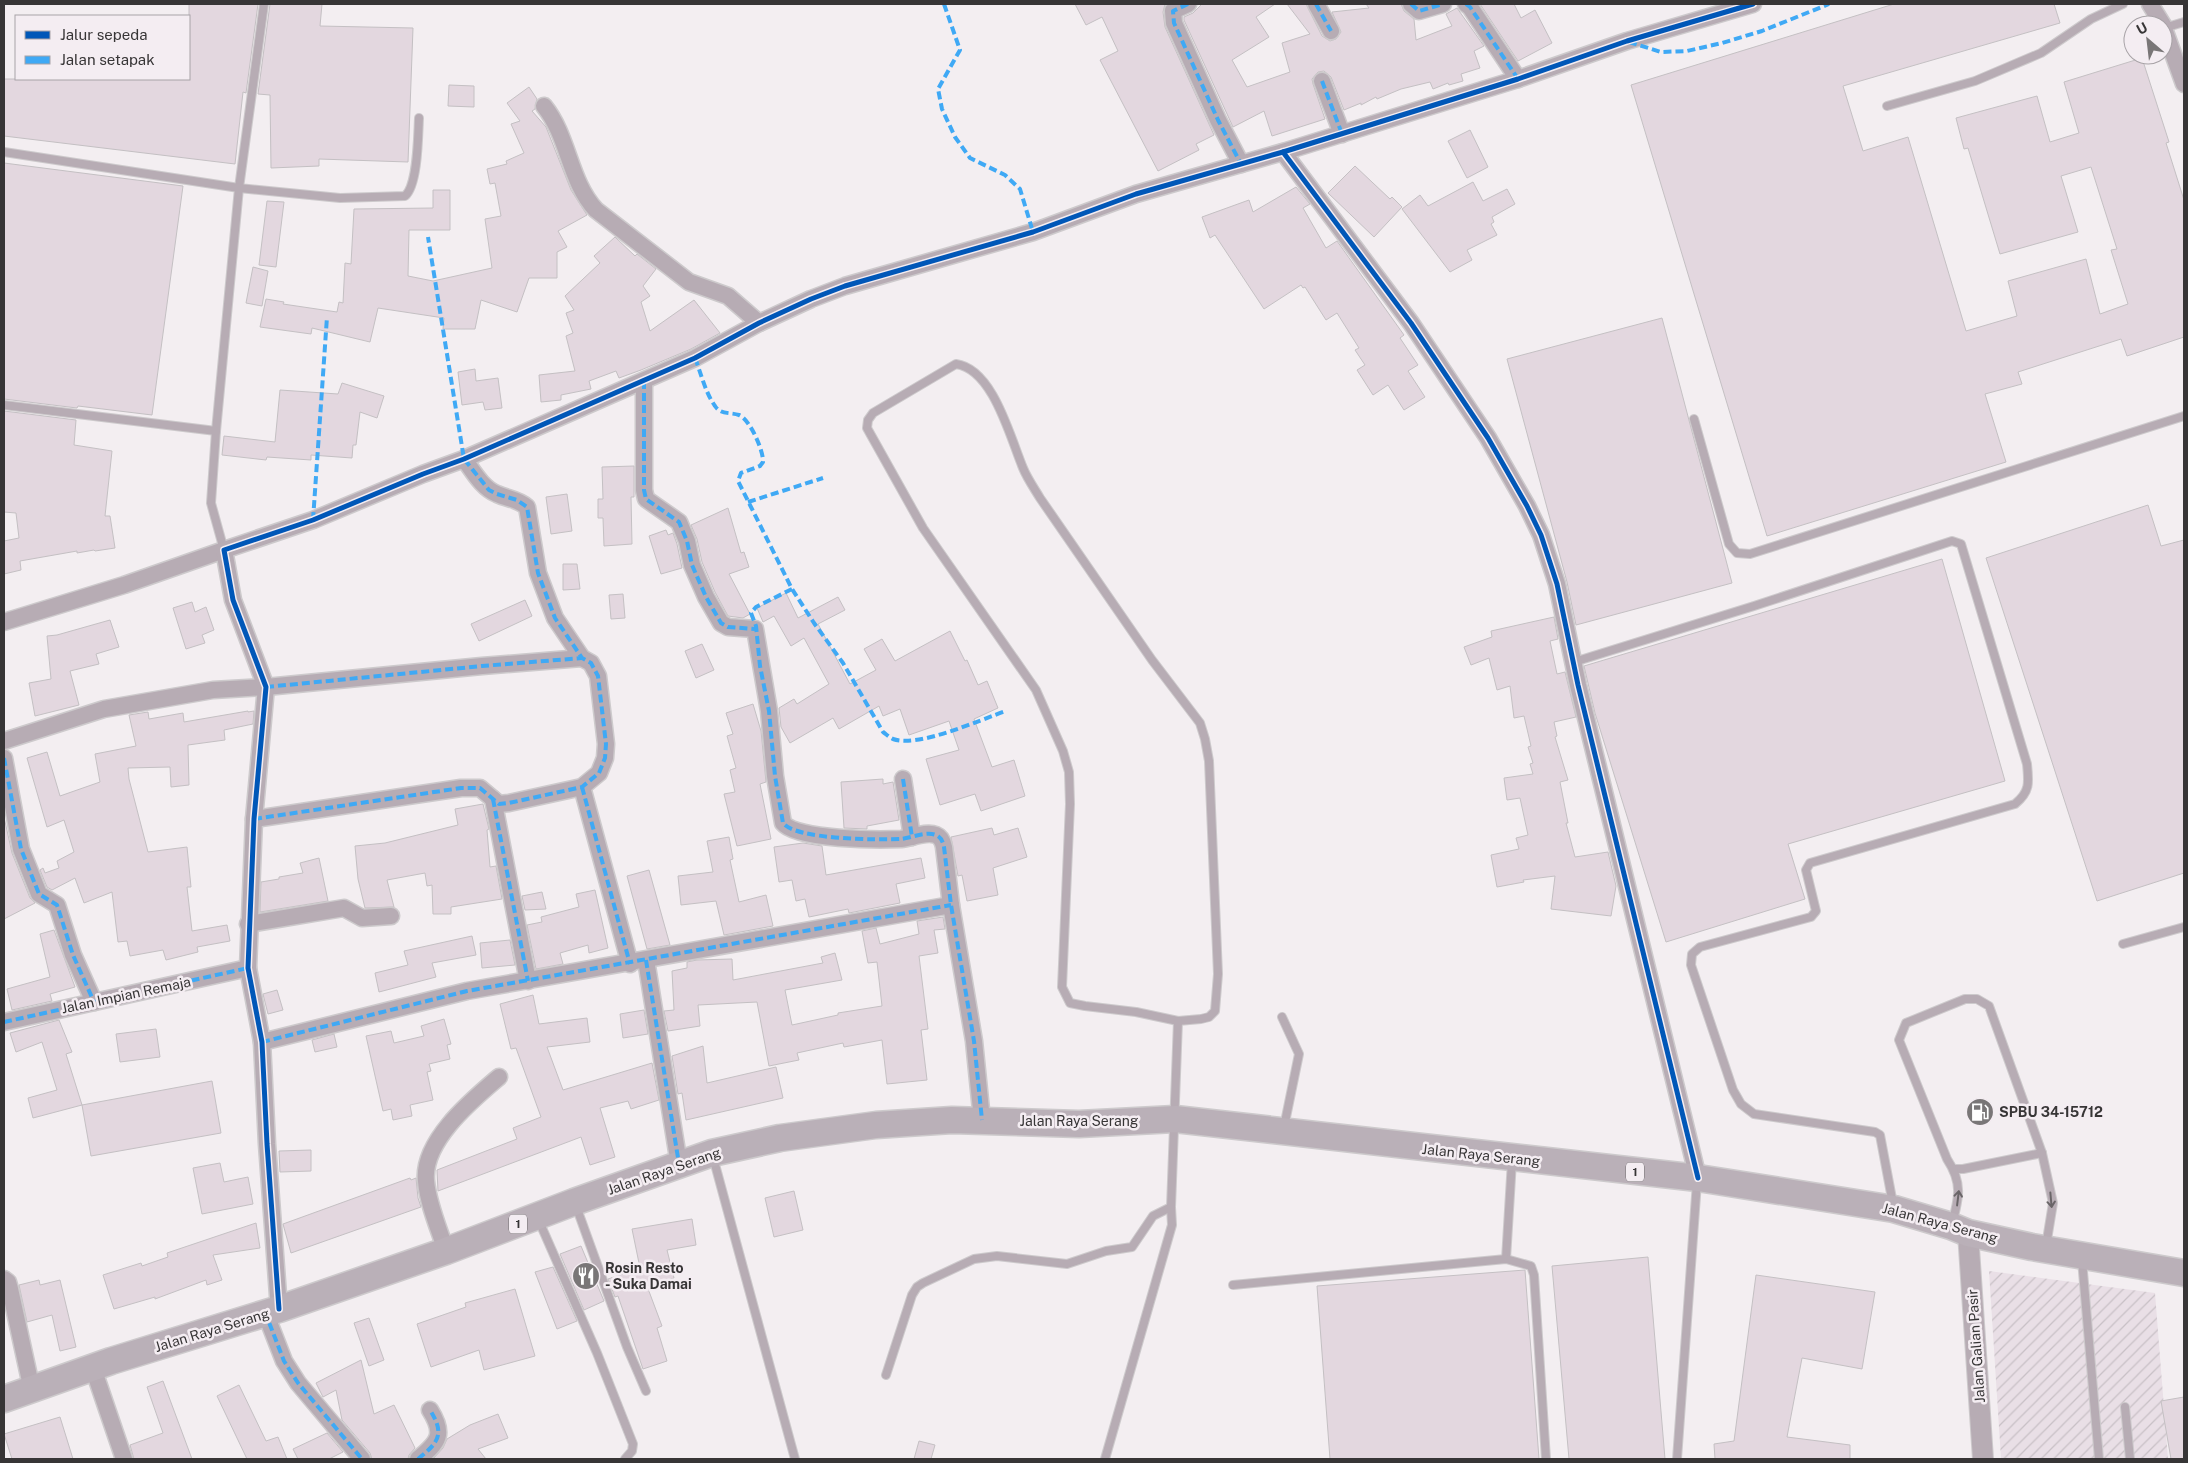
<svg xmlns="http://www.w3.org/2000/svg" width="2188" height="1463" font-family="'Public Sans',sans-serif">
<defs>
<pattern id="industrial-furrows" width="10" height="10" patternUnits="userSpaceOnUse" patternTransform="scale(1.25)"><rect width="10" height="10" fill="#e9dfe6"/><path d="M-1 1l2-2M0 10L10 0M9 11l2-2" fill="none" stroke="#c8c0c6"/></pattern>
</defs>
<rect width="100%" height="100%" fill="#f3eef1"/>
<polygon fill="url(#industrial-furrows)" points="1989,1271 2155,1293 2168,1459 2001,1459"/>
<g fill="#e3d7df" stroke="#c4c0c3">
<polygon points="189,4 258,4 246,93 243,92 235,164 4,136 4,79 189,79"/>
<polygon points="270,4 322,4 320,26 413,28 408,162 319,159 319,166 271,168 270,95 258,94"/>
<polygon points="1075,4 1165,4 1163,12 1165,27 1214,135 1196,144 1199,150 1158,171 1100,60 1118,51 1102,17 1086,25"/>
<polygon points="1202,4 1275,4 1256,17 1269,37 1232,60 1247,87 1290,72 1282,43 1310,34 1287,4 1306,4 1322,36 1330,41 1336,39 1341,32 1332,12 1369,8 1366,4 1401,4 1404,11 1414,19 1416,40 1452,26 1446,14 1457,8 1484,46 1474,51 1480,68 1461,74 1463,81 1449,85 1448,83 1433,89 1430,82 1401,89 1377,99 1376,97 1361,105 1361,103 1344,110 1331,77 1324,71 1318,72 1312,79 1313,84 1325,119 1272,136 1264,111 1233,127 1184,20 1184,17 1193,13"/>
<polygon points="1480,4 1514,4 1521,18 1535,10 1552,43 1518,61"/>
<polygon points="1894,4 2054,4 2060,23 1843,86 1863,151 1908,137 1966,331 2017,316 2008,281 2086,259 2100,314 2128,304 2111,250 2117,249 2091,167 2061,176 2078,232 2000,254 1968,148 1964,149 1956,118 2037,96 2050,142 2079,133 2064,82 2142,58 2169,142 2166,143 2184,200 2184,337 2127,356 2121,339 2018,372 2022,384 1985,394 2006,462 1767,536 1631,85"/>
<polygon points="449,85 474,86 474,107 448,106"/>
<polygon points="529,87 537,99 535,109 532,111 546,127 571,190 587,215 558,231 567,247 557,252 557,278 529,278 517,312 481,300 475,329 443,329 444,318 378,308 370,342 312,328 311,334 260,327 266,299 284,302 283,304 337,312 339,302 343,303 345,263 351,264 354,209 433,208 433,190 450,190 450,230 409,230 408,276 433,281 492,268 485,219 501,216 495,183 490,184 487,169 507,164 506,161 524,153 511,124 520,121 507,103"/>
<polygon points="1470,130 1488,167 1467,178 1448,141"/>
<polygon points="4,163 183,186 152,415 78,406 77,408 4,399"/>
<polygon points="1355,166 1390,199 1392,197 1402,207 1374,237 1328,193"/>
<polygon points="1473,182 1483,201 1507,189 1515,204 1492,217 1494,222 1491,224 1497,235 1467,250 1472,260 1450,272 1402,209 1420,195 1428,206"/>
<polygon points="1296,187 1310,204 1303,208 1326,248 1337,241 1404,335 1400,338 1418,365 1408,371 1425,397 1404,410 1388,385 1373,395 1357,370 1365,365 1355,350 1359,348 1337,313 1326,320 1305,287 1303,288 1301,285 1264,309 1215,235 1210,238 1202,217 1249,200 1253,212"/>
<polygon points="267,201 284,202 276,267 259,265"/>
<polygon points="615,237 635,256 637,254 656,269 643,286 650,296 641,302 650,331 694,300 720,333 691,349 641,370 619,378 616,371 589,381 591,389 561,395 561,400 541,402 539,375 575,371 566,336 573,333 566,313 574,310 565,296 600,263 594,256"/>
<polygon points="253,267 268,271 262,306 246,303"/>
<polygon points="1662,318 1732,583 1576,625 1567,582 1507,359"/>
<polygon points="475,369 476,381 498,378 502,408 485,410 483,402 462,405 458,372"/>
<polygon points="342,383 384,396 377,418 360,412 356,445 353,445 352,458 311,455 311,460 267,457 266,460 222,455 224,436 275,442 280,390 338,394"/>
<polygon points="4,411 76,420 74,445 112,451 105,516 110,516 115,548 95,551 94,550 77,553 77,551 20,561 21,570 4,574 4,541 19,538 16,513 4,512"/>
<polygon points="634,466 634,497 631,497 632,544 604,546 603,518 598,518 598,499 603,499 602,467"/>
<polygon points="567,494 572,531 551,534 546,497"/>
<polygon points="2148,505 2161,546 2184,540 2184,873 2097,901 1986,558"/>
<polygon points="728,508 741,553 744,552 749,567 729,574 750,614 743,618 728,616 715,592 702,562 697,539 691,525"/>
<polygon points="666,530 668,535 673,533 677,544 682,568 661,574 649,536"/>
<polygon points="1942,559 2005,781 1788,844 1805,899 1666,942 1595,713 1584,666"/>
<polygon points="563,564 577,564 580,589 563,590"/>
<polygon points="786,593 798,618 838,597 845,610 818,624 850,684 876,670 864,649 882,639 895,661 950,631 965,661 967,660 978,685 987,681 998,708 974,719 992,767 1014,760 1025,796 981,811 975,794 940,805 926,759 959,750 949,721 909,735 900,709 883,716 879,706 839,729 833,718 790,743 781,727 779,708 794,699 797,704 829,684 804,638 791,646 774,616 763,622 757,608"/>
<polygon points="623,594 625,618 611,619 609,595"/>
<polygon points="525,600 532,616 479,641 471,624"/>
<polygon points="192,602 195,612 206,607 214,630 202,635 205,643 186,649 173,608"/>
<polygon points="1554,617 1558,639 1550,641 1557,674 1565,672 1576,717 1554,722 1557,736 1555,737 1568,780 1560,782 1568,823 1566,823 1575,857 1608,852 1616,886 1611,916 1551,909 1555,876 1523,880 1524,882 1497,887 1491,855 1519,849 1516,838 1528,835 1520,798 1507,800 1504,778 1533,774 1530,764 1533,763 1528,747 1531,746 1524,716 1514,718 1510,686 1497,690 1489,658 1471,665 1464,647 1492,637 1491,631"/>
<polygon points="110,620 119,647 96,654 99,664 70,671 79,705 35,716 29,683 51,679 47,636 57,635"/>
<polygon points="702,644 714,670 696,678 685,651"/>
<polygon points="753,704 761,731 766,782 760,784 771,839 737,846 724,794 735,792 730,770 736,768 727,736 733,734 726,713"/>
<polygon points="248,711 248,712 254,711 253,724 224,730 225,740 188,745 189,785 171,787 170,767 128,768 129,779 148,852 187,847 191,887 187,887 192,931 227,925 230,941 197,947 198,952 166,960 163,950 130,956 127,941 118,942 112,892 84,903 75,878 52,890 47,887 40,870 43,868 45,873 59,868 57,861 74,852 64,820 47,827 27,758 47,752 60,796 100,782 95,754 136,746 129,715 148,712 149,719 183,713 184,722"/>
<polygon points="883,779 883,784 893,782 899,820 867,826 867,829 844,828 841,782"/>
<polygon points="483,804 489,829 487,830 490,867 496,866 502,899 451,907 451,914 433,914 432,885 427,886 425,873 387,880 394,907 365,908 358,879 355,846 385,843 458,825 455,809"/>
<polygon points="4,817 12,853 30,898 35,903 4,919"/>
<polygon points="992,828 994,835 1018,828 1027,857 993,868 998,895 967,901 962,875 958,876 951,837"/>
<polygon points="729,837 733,859 730,860 739,902 766,895 773,926 724,935 716,901 681,905 678,876 713,872 707,841"/>
<polygon points="803,843 822,846 826,875 921,858 925,878 896,884 900,903 849,913 848,909 809,917 805,899 796,901 792,880 779,882 774,847"/>
<polygon points="319,858 328,901 260,912 261,882 279,879 279,877 303,873 300,863"/>
<polygon points="649,870 670,945 647,949 627,876"/>
<polygon points="595,890 608,948 589,953 588,945 560,953 563,964 536,969 527,925 542,922 541,917 579,907 576,894"/>
<polygon points="542,892 546,909 525,910 522,896"/>
<polygon points="943,917 945,929 934,930 938,953 919,956 928,1029 921,1030 927,1080 887,1084 882,1040 844,1047 843,1043 797,1053 799,1060 769,1066 757,1002 698,1005 700,1026 668,1031 664,1011 674,1010 672,971 687,968 687,962 697,960 732,959 733,980 823,963 821,957 835,953 842,980 785,990 792,1025 838,1015 838,1013 882,1006 877,962 868,963 862,931 876,928 880,944 919,934 917,921"/>
<polygon points="54,930 75,987 50,994 52,1001 12,1010 7,989 50,977 40,934"/>
<polygon points="472,936 476,955 432,963 436,977 379,992 375,973 408,965 404,951"/>
<polygon points="510,940 515,965 482,968 480,943"/>
<polygon points="277,990 283,1010 268,1014 263,994"/>
<polygon points="533,995 539,1024 587,1018 590,1042 547,1047 563,1090 652,1063 659,1100 631,1109 628,1101 600,1108 615,1157 590,1165 581,1137 438,1191 437,1170 517,1139 513,1128 541,1117 516,1048 511,1049 500,1004"/>
<polygon points="644,1010 648,1034 623,1038 620,1014"/>
<polygon points="444,1019 451,1044 447,1045 450,1059 429,1064 431,1071 427,1072 433,1100 410,1105 412,1116 393,1120 391,1109 383,1111 366,1036 391,1031 394,1043 424,1036 421,1026"/>
<polygon points="59,1020 72,1052 66,1054 82,1105 212,1081 221,1133 91,1156 82,1105 33,1118 28,1098 57,1090 42,1042 16,1052 10,1033"/>
<polygon points="156,1029 160,1057 120,1062 116,1034"/>
<polygon points="334,1034 337,1047 315,1052 312,1040"/>
<polygon points="703,1046 707,1083 776,1067 783,1098 686,1120 682,1093 678,1094 672,1056"/>
<polygon points="311,1150 311,1171 280,1172 279,1151"/>
<polygon points="220,1163 224,1182 248,1177 253,1204 202,1214 193,1168"/>
<polygon points="410,1178 411,1180 416,1178 418,1198 421,1207 291,1253 283,1224"/>
<polygon points="794,1191 803,1230 774,1237 765,1198"/>
<polygon points="692,1219 696,1245 667,1250 674,1278 647,1286 662,1326 657,1328 667,1361 643,1369 618,1296 615,1297 608,1279 640,1268 632,1229"/>
<polygon points="256,1223 260,1248 213,1255 222,1280 207,1285 206,1280 155,1299 155,1297 114,1309 103,1275 141,1263 142,1266 168,1257 167,1253"/>
<polygon points="581,1246 604,1301 584,1310 560,1254"/>
<polygon points="1648,1257 1665,1459 1569,1459 1552,1266"/>
<polygon points="553,1267 577,1321 557,1329 535,1272"/>
<polygon points="1525,1270 1539,1459 1330,1459 1317,1286"/>
<polygon points="1756,1275 1875,1292 1862,1369 1802,1358 1787,1437 1850,1445 1850,1459 1715,1459 1714,1444 1734,1441"/>
<polygon points="39,1280 40,1285 60,1280 76,1347 60,1351 52,1315 27,1322 19,1285"/>
<polygon points="515,1289 535,1356 484,1370 479,1350 431,1367 417,1324 466,1307 465,1303"/>
<polygon points="369,1318 384,1360 369,1366 354,1323"/>
<polygon points="361,1360 374,1414 394,1405 415,1448 409,1455 408,1459 372,1459 370,1453 342,1420 336,1390 323,1397 316,1383"/>
<polygon points="163,1381 192,1459 134,1459 130,1445 163,1433 147,1387"/>
<polygon points="239,1385 266,1441 278,1437 287,1459 247,1459 217,1396"/>
<polygon points="2184,1397 2184,1459 2171,1459 2161,1401"/>
<polygon points="498,1414 508,1438 478,1449 486,1459 433,1459 443,1448 447,1439 470,1425"/>
<polygon points="60,1417 73,1459 12,1459 4,1434"/>
<polygon points="327,1433 343,1452 329,1459 298,1459 293,1449"/>
<polygon points="919,1441 935,1445 931,1459 914,1459"/>
</g>
<g fill="none" stroke-linecap="round" stroke-linejoin="round">
<g stroke="#cdcacc" stroke-width="10">
<g id="service">
<path d="M 264,4 L 239,188 L 340,198 L 405,196 C 418,185 418,136 419,118"/>
<polyline points="2164,28 2184,22"/>
<polyline points="1887,106 1975,81 2041,53 2091,19 2123,4"/>
<polyline points="4,152 239,188 216,431 211,503 224,550"/>
<path d="M 956,364 C 993,369 1010,437 1023,468 C 1027,478 1034,488 1040,498 L 1152,660 L 1200,723 L 1205,739 L 1209,761 L 1218,974 L 1215,1011 L 1209,1017 L 1201,1019 L 1178,1021 L 1136,1012 L 1085,1006 L 1070,1003 L 1062,987 L 1070,804 L 1069,772 L 1063,751 L 1036,690 L 923,528 L 867,428 L 868,420 L 873,413 Z"/>
<polyline points="4,405 216,431"/>
<polyline points="1694,419 1729,544 1737,553 1750,554 2184,416"/>
<path d="M 1574,662 L 1754,606 L 1952,541 L 1961,544 L 2027,764 C 2029,783 2030,792 2015,804 L 1810,863 L 1806,870 L 1816,911 L 1811,917 L 1700,947 L 1692,954 L 1691,965 L 1733,1090 L 1741,1104 L 1754,1114 L 1875,1132 L 1880,1135 L 1893,1204"/>
<polyline points="2123,944 2184,927"/>
<polyline points="1282,1017 1299,1054 1284,1127"/>
<polyline points="713,1157 795,1459"/>
<polyline points="1954,1169 1963,1169 2042,1153"/>
<polyline points="576,1206 627,1347 646,1391"/>
<polyline points="539,1221 597,1353 633,1444 632,1451 625,1459"/>
<path d="M 1952,1224 C 1959,1198 1963,1183 1947,1159 L 1899,1040 L 1906,1023 L 1965,999 L 1977,999 L 1989,1006 L 2042,1153 L 2053,1203 L 2046,1246"/>
<polyline points="1506,1259 1512,1161"/>
<polyline points="2082,1260 2099,1459"/>
<polyline points="1233,1285 1506,1259 1531,1266 1534,1275 1546,1459"/>
<polyline points="886,1375 912,1295 917,1287 923,1283 974,1259 997,1256 1067,1264 1106,1251 1132,1247 1153,1216 1171,1207"/>
<polyline points="2125,1407 2130,1459"/>
<polyline points="1105,1459 1172,1225 1171,1207 1178,1021"/>
<polyline points="1677,1459 1697,1182"/>
</g>
</g>
<g stroke="#cdcacc" stroke-width="19">
<g id="minor">
<polyline points="1188,4 1173,11 1174,23 1218,120 1241,164"/>
<polyline points="1316,4 1331,31"/>
<polyline points="1411,4 1419,11 1443,4"/>
<polyline points="1466,4 1470,7 1518,79"/>
<polyline points="2150,4 2163,25"/>
<polyline points="2163,26 2184,84"/>
<polyline points="1322,81 1342,134"/>
<path d="M 544,106 C 569,137 569,181 596,210 L 689,282 L 728,296 L 759,323"/>
<polyline points="1283,152 1411,323 1488,438 1527,506 1541,535 1557,584 1578,685 1698,1178"/>
<path d="M 644,381 L 644,490 L 646,499 L 679,522 L 687,541 L 692,565 L 706,597 L 721,623 L 728,627 L 755,629 L 769,711 L 775,776 L 783,823 C 796,840 879,840 901,839 C 911,838 926,831 936,835 C 941,837 943,842 944,847 L 951,905 L 974,1041 L 982,1120"/>
<polyline points="4,622 124,585 224,550"/>
<polyline points="4,741 104,709 213,690 266,687 482,666 582,658"/>
<polyline points="4,758 21,849 39,894 57,905 73,955 94,1002"/>
<polyline points="903,779 912,837"/>
<polyline points="582,787 630,964"/>
<polyline points="493,799 528,981"/>
<path d="M 254,819 L 461,788 L 480,788 L 499,804 L 509,803 L 582,787 L 599,773 L 605,758 L 606,744 L 598,676 L 591,663 L 582,658 L 555,618 L 538,573 L 527,507 C 518,499 508,499 497,494 C 482,488 473,471 464,459"/>
<polyline points="248,924 344,908 362,918 391,916"/>
<polyline points="646,960 679,1164"/>
<polyline points="4,1022 248,968"/>
<polyline points="262,1042 467,991 951,905"/>
<path d="M 446,1251 C 439,1229 428,1204 426,1181 C 422,1141 472,1100 499,1077"/>
<polyline points="4,1279 8,1282 10,1289 32,1390"/>
<polyline points="279,1309 267,1144 262,1042 248,968 254,819 266,687 233,600 224,550 313,520 423,474 464,459 695,358 759,323 811,299 845,286 1033,232 1136,194 1283,152 1518,79 1627,41 1753,4"/>
<polyline points="265,1312 284,1361 298,1383 362,1459"/>
<polyline points="93,1368 124,1459"/>
<path d="M 418,1459 C 439,1442 445,1434 430,1410"/>
</g>
</g>
<g stroke="#cdcacc" stroke-width="22">
<polyline id="tertiary" points="1968,1233 1983,1459"/>
</g>
<g stroke="#cdcacc" stroke-width="29">
<polyline id="trunk" points="4,1399 111,1361 279,1309 446,1251 574,1202 712,1153 780,1138 876,1125 952,1120 1079,1124 1175,1119 1698,1178 1894,1209 1951,1226 1968,1233 2032,1247 2184,1273"/>
</g>
<use href="#service" stroke="#b7acb4" stroke-width="8"/>
<use href="#minor" stroke="#b7acb4" stroke-width="16"/>
<use href="#tertiary" stroke="#b7acb4" stroke-width="20"/>
<use href="#trunk" stroke="#bab0b8" stroke-width="26"/>
<g stroke="#3fa9f5" stroke-width="4" stroke-dasharray="8 4" stroke-linecap="butt">
<polyline points="944,4 960,50 938,89 942,109 955,137 970,158 1005,175 1020,189 1033,232"/>
<polyline points="1188,4 1173,11 1174,23 1218,120 1241,164"/>
<polyline points="1316,4 1331,31"/>
<polyline points="1411,4 1419,11 1443,4"/>
<polyline points="1466,4 1470,7 1518,79"/>
<polyline points="1629,42 1661,52 1687,51 1722,43 1762,31 1829,4"/>
<polyline points="1322,81 1342,134"/>
<path d="M 695,358 C 701,373 705,392 715,406 C 721,415 730,412 739,415 C 750,419 764,452 763,462 L 760,466 L 741,473 L 738,481 L 792,589 L 814,623 L 843,663 L 883,732 C 886,734 889,737 893,739 C 919,748 979,720 1006,711"/>
<polyline points="644,381 644,490 646,499 679,522 687,541 692,565 706,597 721,623 728,627 755,629"/>
<polyline points="748,502 823,478"/>
<polyline points="313,520 327,317"/>
<path d="M 792,589 L 756,607 L 751,613 L 756,626 L 760,666 L 769,711 L 775,776 L 783,823 C 796,840 879,840 901,839 C 911,838 926,831 936,835 C 941,837 943,842 944,847 L 951,905 L 974,1041 L 982,1120"/>
<polyline points="266,687 482,666 582,658"/>
<polyline points="4,758 21,849 39,894 57,905 73,955 94,1002"/>
<polyline points="903,779 912,837"/>
<polyline points="582,787 630,964"/>
<polyline points="493,799 528,981"/>
<polyline points="254,819 461,788 480,788 499,804 509,803 582,787 599,773 605,758 606,744 598,676 591,663 582,658 555,618 538,573 527,507 517,500 497,494 489,490 464,459 428,237"/>
<polyline points="646,960 679,1164"/>
<polyline points="4,1022 248,968"/>
<polyline points="262,1042 467,991 951,905"/>
<polyline points="265,1312 284,1361 298,1383 362,1459"/>
<path d="M 418,1459 C 439,1442 445,1434 430,1410"/>
</g>
<g stroke="#f4edf2" stroke-width="8">
<g id="cycleway">
<polyline points="1283,152 1411,323 1488,438 1527,506 1541,535 1557,584 1578,685 1698,1178"/>
<polyline points="279,1309 267,1144 262,1042 248,968 254,819 266,687 233,600 224,550 313,520 423,474 464,459 695,358 759,323 811,299 845,286 1033,232 1136,194 1283,152 1518,79 1627,41 1753,4"/>
</g>
</g>
<use href="#cycleway" stroke="#0057b8" stroke-width="5"/>
</g>
<defs><path id="oneway-shaft" d="M-6 0H5M1.5-3L5.5 0L1.5 3" fill="none" stroke-width="1.6" stroke-linecap="round" stroke-linejoin="round" transform="scale(1.25)"/></defs>
<g stroke="#6a6568">
<use href="#oneway-shaft" transform="translate(1958 1198) rotate(-83)"/>
<use href="#oneway-shaft" transform="translate(2051 1200) rotate(85)"/>
</g>
<defs>
<g id="fuel-disc" transform="scale(1.4375)"><circle r="9.5" fill="#797677" stroke="#f4edf2"/><path d="M-5.5-6h7V0h2V4h1.3V-2.5L3-4.5l.8-.8L6-3V5H2.5V1h-1V6h-7ZM-4.2-4.7v3.2H.2V-4.7Z" fill="#fff"/></g>
<g id="restaurant-disc" transform="scale(1.4375)"><circle r="9.5" fill="#797677" stroke="#f4edf2"/><path d="M-5-6h1v4h1v-4h1v4h1v-4h1v5L-1.5 .5V6h-2V.5L-5-1ZM5-6V6H3V1.5H1.5Q1.5-4 5-6Z" fill="#fff"/></g>
</defs>
<g fill-rule="evenodd">
<use href="#fuel-disc" x="1980" y="1112"/>
<use href="#restaurant-disc" x="586" y="1276"/>
</g>
<g text-anchor="middle" stroke-width="5" stroke-linejoin="round" paint-order="stroke">
<g fill="#f4edf2" stroke="#706c6e" stroke-width="1">
<rect x="1626" y="1162.5" width="18" height="19" rx="4"/>
<rect x="509" y="1214.5" width="18" height="19" rx="4"/>
</g>
<g font-size="12" font-weight="bold" fill="#373536">
<text x="1635" y="1176">1</text>
<text x="518" y="1228">1</text>
</g>
<g font-size="14" fill="#373536" stroke="#f4edf2">
<text transform="translate(126 995) rotate(-12)" y="5">Jalan Impian Remaja</text>
<text x="1079" y="1126">Jalan Raya Serang</text>
<text transform="translate(1481 1155) rotate(6)" y="5">Jalan Raya Serang</text>
<text transform="translate(664 1171) rotate(-19)" y="5">Jalan Raya Serang</text>
<text transform="translate(1940 1223) rotate(15)" y="5">Jalan Raya Serang</text>
<text transform="translate(212 1330) rotate(-17)" y="5">Jalan Raya Serang</text>
<text transform="translate(1976 1346) rotate(-94)" y="5">Jalan Galian Pasir</text>
</g>
<g font-size="14" font-weight="bold" fill="#373536" stroke="#f4edf2" text-anchor="start">
<text x="1999" y="1117">SPBU 34-15712</text>
<text x="605" y="1273">Rosin Resto<tspan x="605" dy="16">- Suka Damai</tspan></text>
</g>
</g>
<rect width="2188" height="1463" fill="none" stroke="#373536" stroke-width="10"/>
<rect x="15" y="15" width="175" height="65" fill="#f4edf2" stroke="#a8a3a7"/>
<rect x="25" y="31" width="25" height="8" fill="#0057b8" stroke="#a8a3a7"/>
<text x="60" y="40" font-size="15" fill="#373536">Jalur sepeda</text>
<rect x="25" y="56" width="25" height="8" fill="#3fa9f5" stroke="#a8a3a7"/>
<text x="60" y="65" font-size="15" fill="#373536">Jalan setapak</text>
<g transform="translate(2148 40) rotate(332)"><circle r="24" fill="#f4edf2" stroke="#a8a3a7"/>
<path d="M0-4L9 19L0 12L-9 19Z" fill="#797677"/>
<text y="-8" font-size="14" font-weight="bold" text-anchor="middle" fill="#373536">U</text>
</g>
</svg>
